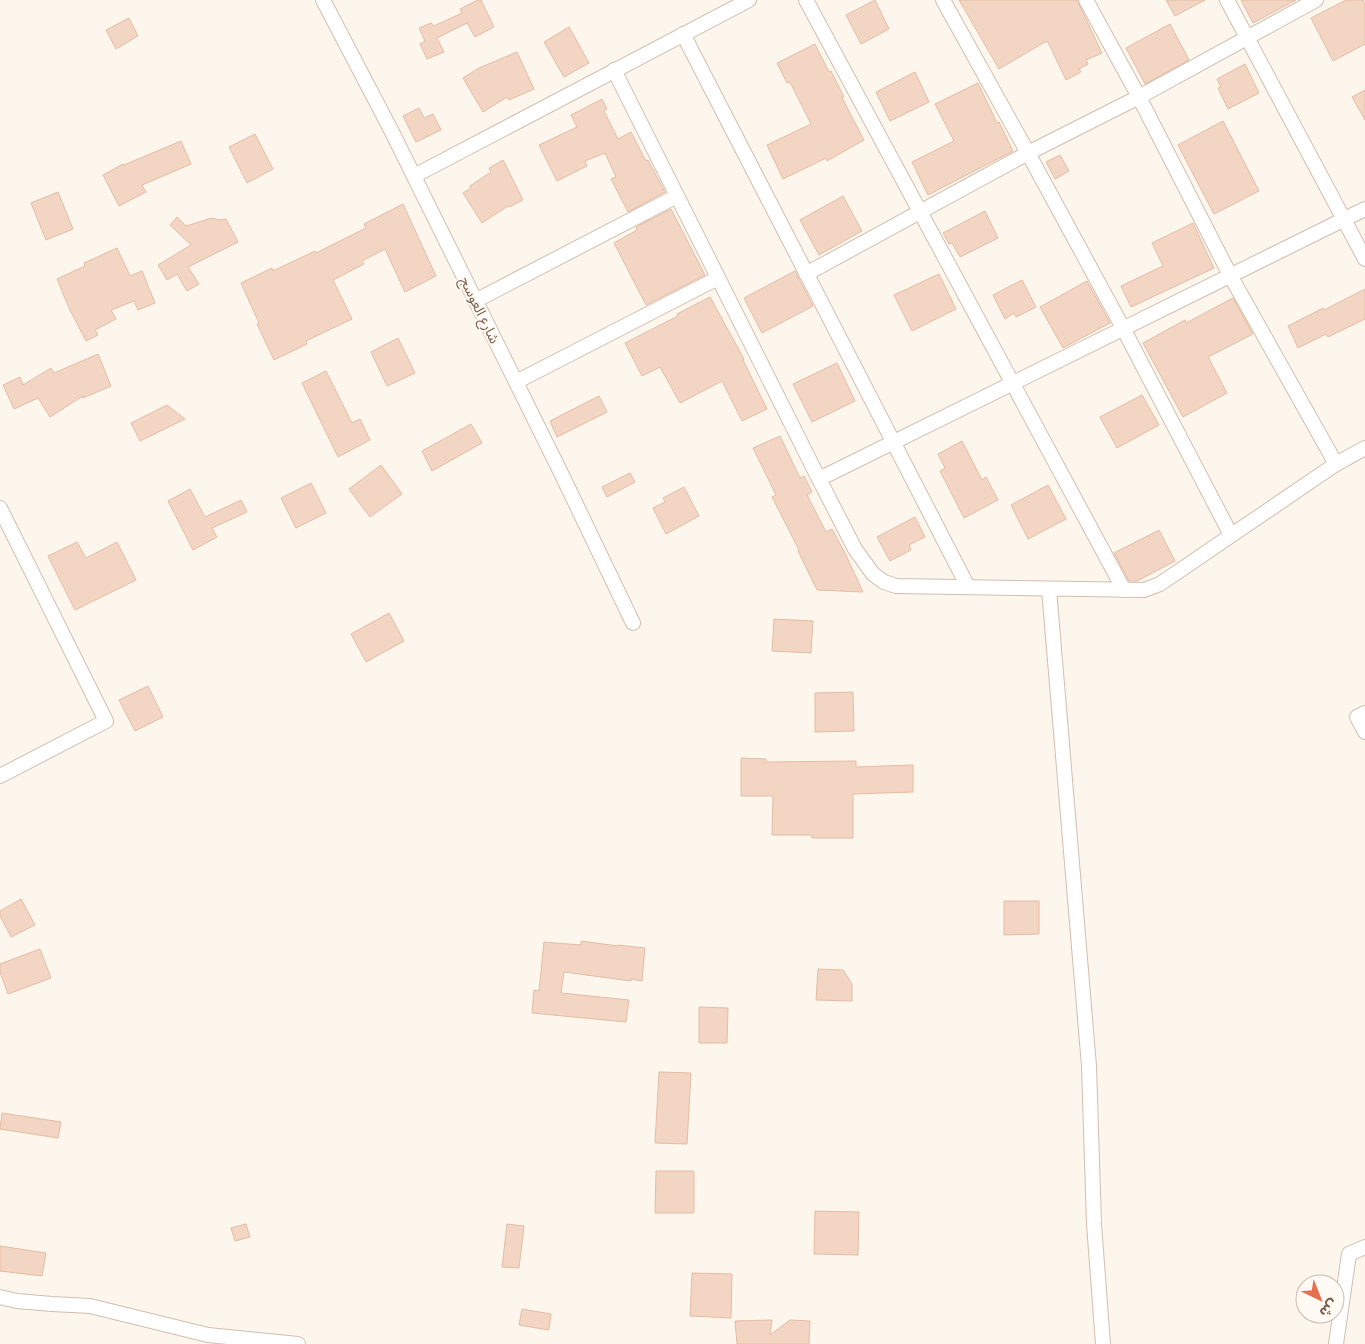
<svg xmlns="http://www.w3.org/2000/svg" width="1365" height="1344" font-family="Poppins,'Noto Sans Arabic',sans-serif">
<rect width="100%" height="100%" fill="#fdf6ec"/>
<g fill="#f3d5c3" stroke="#e6bba3">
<polygon points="478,0 481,0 494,27 475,37 467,23 437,38 444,52 427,59 420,44 425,41 419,28 431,23 434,26 462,13 460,9"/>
<polygon points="875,0 889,29 861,44 846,15"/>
<polygon points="959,0 1077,0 1102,53 1086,60 1088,64 1079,69 1081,72 1066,80 1048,42 1045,42 999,69"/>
<polygon points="1166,0 1205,0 1175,16"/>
<polygon points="1241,0 1296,0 1253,23"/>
<polygon points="1346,0 1363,0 1365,4 1365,44 1333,61 1311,18"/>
<polygon points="129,18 138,36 116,49 106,30"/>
<polygon points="1170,24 1189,60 1145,84 1126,48"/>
<polygon points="569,27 589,63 564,77 544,42"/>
<polygon points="815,44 829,72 831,71 844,97 842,98 864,140 827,161 826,158 783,179 767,145 811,124 790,82 787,83 777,63"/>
<polygon points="517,52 534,89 509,100 507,97 483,112 463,78 479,68"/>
<polygon points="1245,64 1259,93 1228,109 1218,88 1221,87 1217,79"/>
<polygon points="915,72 929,102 890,121 876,92"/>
<polygon points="978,83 997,123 999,122 1013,151 928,195 912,162 954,141 935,104"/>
<polygon points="1365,90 1365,120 1352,97"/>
<polygon points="602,99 607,109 604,111 618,139 631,132 646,161 648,160 665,192 628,212 611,179 616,177 605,153 585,161 587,166 557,181 539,145 577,127 571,115"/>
<polygon points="419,108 424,118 433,114 441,130 416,142 403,116"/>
<polygon points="1223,121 1259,191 1214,214 1178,145"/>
<polygon points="255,134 273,169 247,183 229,147"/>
<polygon points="181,141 191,164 142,185 146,192 119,206 103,175 123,164 124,165"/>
<polygon points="1060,155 1069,171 1055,179 1046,162"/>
<polygon points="503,160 523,200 509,207 508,206 482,223 463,193 471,188 470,186 491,172 489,168"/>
<polygon points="58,192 73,229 46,240 31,203"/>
<polygon points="843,196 862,231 819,255 800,220"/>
<polygon points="403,204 436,276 405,292 385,249 362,261 364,264 333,280 352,319 306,341 307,344 274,360 257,324 259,323 241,283 272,268 273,271 315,251 316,253 366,228 364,224"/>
<polygon points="671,209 705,275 646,305 614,243 637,230 636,227"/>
<polygon points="985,211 998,238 960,257 952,243 949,244 943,233"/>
<polygon points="177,217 186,226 212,218 219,220 226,219 238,242 188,267 199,284 187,291 177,274 167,280 158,265 191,245 170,225"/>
<polygon points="1193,223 1214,268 1131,307 1121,286 1163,266 1152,243"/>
<polygon points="117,248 130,276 142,271 155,303 138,310 134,301 111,310 116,319 95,330 98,335 86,341 69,308 57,279 85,266 84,263"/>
<polygon points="795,271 813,306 762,333 744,298"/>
<polygon points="939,274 956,309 912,331 894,295"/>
<polygon points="1022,280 1036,307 1016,317 1014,313 1005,319 993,295"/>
<polygon points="1087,281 1110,323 1063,348 1040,307"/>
<polygon points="1365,289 1365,319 1328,337 1326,334 1298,348 1288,326 1323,308 1324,310"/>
<polygon points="710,297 744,359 743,360 767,409 742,421 722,381 680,403 660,367 642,376 625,343 678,316 677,314"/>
<polygon points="1233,298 1253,334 1208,357 1227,393 1183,417 1143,343 1185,320 1186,323"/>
<polygon points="398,338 415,373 387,386 371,352"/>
<polygon points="98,354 111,386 83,398 83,396 50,417 38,398 14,409 3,385 20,377 23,385 51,368 54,373"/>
<polygon points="837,363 855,401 812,422 793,384"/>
<polygon points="326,371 352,423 360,419 370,440 338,457 302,383"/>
<polygon points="1142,395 1159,425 1117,448 1100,417"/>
<polygon points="599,396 607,412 557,437 550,421"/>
<polygon points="167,405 185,419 140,441 131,423"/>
<polygon points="471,424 482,443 432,471 422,451"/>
<polygon points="780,436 800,478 804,476 812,492 807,495 826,532 832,529 845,553 863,592 817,590 798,551 799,550 772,497 776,495 753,448"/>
<polygon points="962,441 982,480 986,477 998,500 964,518 940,471 945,468 938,454"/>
<polygon points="381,465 402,494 370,517 349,489"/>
<polygon points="630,473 635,482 607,497 602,487"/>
<polygon points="311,483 326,513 296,528 281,498"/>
<polygon points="1048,485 1066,519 1028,539 1011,505"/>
<polygon points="684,487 699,516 666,534 653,508 665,502 663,498"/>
<polygon points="190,489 205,517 241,500 247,512 212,528 217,537 193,550 168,501"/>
<polygon points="915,517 925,537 909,545 911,550 890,561 877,537"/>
<polygon points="1159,530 1175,561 1137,581 1129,581 1114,553"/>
<polygon points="77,542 86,558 117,542 136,580 75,610 48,556"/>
<polygon points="389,613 404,641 366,662 351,634"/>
<polygon points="774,619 813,621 811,653 772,651"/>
<polygon points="148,686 163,717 135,731 119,700"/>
<polygon points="853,692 854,731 815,732 815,693"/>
<polygon points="741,758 766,759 766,762 856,761 856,767 913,765 913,792 853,794 853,838 812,838 812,835 772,835 773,796 741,796"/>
<polygon points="21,899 35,925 11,937 0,916 0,911"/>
<polygon points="1004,901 1039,901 1039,934 1004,935"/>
<polygon points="581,941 618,946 618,945 645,948 642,981 631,979 631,981 564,972 561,993 629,1000 626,1022 532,1013 534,990 539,991 544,942 581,945"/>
<polygon points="40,949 51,978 8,994 0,972 0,964"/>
<polygon points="818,969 843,970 852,984 852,1001 816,1000"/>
<polygon points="699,1007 728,1008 727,1043 699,1043"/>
<polygon points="659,1072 691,1073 687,1144 655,1143"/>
<polygon points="2,1113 61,1122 58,1138 0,1129"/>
<polygon points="656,1171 694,1171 694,1213 655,1213"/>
<polygon points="815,1211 859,1212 858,1255 814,1254"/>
<polygon points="246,1224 250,1237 235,1241 231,1228"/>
<polygon points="507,1224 524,1226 519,1268 502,1267"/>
<polygon points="0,1246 46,1253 42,1276 0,1271"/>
<polygon points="692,1273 732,1274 731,1318 690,1316"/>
<polygon points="522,1309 551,1314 549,1330 519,1325"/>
<polygon points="772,1320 770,1335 790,1320 810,1321 809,1344 737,1344 735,1321"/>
</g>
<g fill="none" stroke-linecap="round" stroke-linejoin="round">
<g stroke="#d1beb0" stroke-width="16">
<g id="street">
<polyline points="323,0 391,130 561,473 633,623"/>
<polyline points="806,0 1124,590"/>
<polyline points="943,0 1028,153 1123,328 1231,535"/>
<polyline points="1086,0 1139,97 1230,275 1336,464"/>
<polyline points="1227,0 1365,259"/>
<polyline points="683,34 968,587"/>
<polyline points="614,70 819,479 855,549 873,574 884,582 896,586 1144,590 1160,584 1336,464 1365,448"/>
<polyline points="414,176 749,0"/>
<polyline points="806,274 1028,153 1139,97 1316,0"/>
<polyline points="475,301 677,196"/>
<polyline points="516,382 718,278"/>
<polyline points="819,479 1365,209"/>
<polyline points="0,508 106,721 0,776"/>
<polyline points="1049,589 1089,1066 1094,1224 1103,1344"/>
<polyline points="1365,713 1357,717 1365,732"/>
<polyline points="0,1297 17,1301 52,1304 90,1306 208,1335 298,1344"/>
<polyline points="1336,1344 1349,1254 1365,1247"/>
</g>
</g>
<use href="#street" stroke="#fff" stroke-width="14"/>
</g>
<g text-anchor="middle" stroke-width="4" stroke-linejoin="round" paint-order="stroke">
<g font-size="14" fill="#7a5c4d" stroke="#fffaf3">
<text transform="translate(480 310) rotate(64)" y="5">شارع العوسج</text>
</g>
</g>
<g transform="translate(1320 1299) rotate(137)"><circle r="24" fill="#fffaf3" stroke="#cabbb1"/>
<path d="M0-4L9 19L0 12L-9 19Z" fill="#e76f51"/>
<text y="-8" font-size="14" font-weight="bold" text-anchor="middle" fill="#7a5c4d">ش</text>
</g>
</svg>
